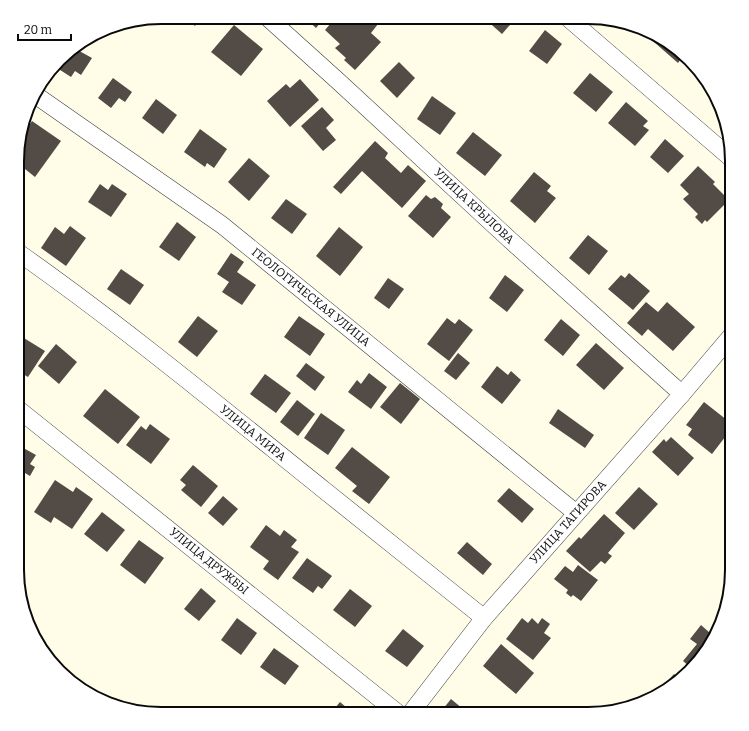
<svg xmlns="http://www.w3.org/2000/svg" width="749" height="731" font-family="Bitter,serif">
<rect width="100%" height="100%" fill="#fffce7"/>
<g fill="#534c46">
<polygon points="183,17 201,17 195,26"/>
<polygon points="304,17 325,17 316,28"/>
<polygon points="336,17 376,18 374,21 378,24 371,33 381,42 355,70 344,60 346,58 335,48 340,44 325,30"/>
<polygon points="484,18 516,18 502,34"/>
<polygon points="234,25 263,49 241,76 211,52"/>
<polygon points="545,30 562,44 547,64 529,51"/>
<polygon points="659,36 683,56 678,63 654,42"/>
<polygon points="74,48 92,58 81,75 75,71 71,77 57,68 67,52"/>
<polygon points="399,62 415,78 397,98 380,81"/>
<polygon points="590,73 613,92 596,112 573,93"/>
<polygon points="703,75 714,95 698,81"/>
<polygon points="113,78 132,92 125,102 119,98 111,108 98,98"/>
<polygon points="300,79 319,100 290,127 267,101 286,84 290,88"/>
<polygon points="432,96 456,113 440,135 417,119"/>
<polygon points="156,99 177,115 163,134 142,118"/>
<polygon points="626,102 648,121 643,126 649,130 635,146 608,123"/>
<polygon points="322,107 334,120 326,128 336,140 323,151 301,126"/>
<polygon points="32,121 61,141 35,177 20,165 20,138"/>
<polygon points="200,129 227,149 214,168 207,163 205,167 184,152"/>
<polygon points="473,132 502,155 485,176 456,153"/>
<polygon points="665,139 684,156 668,173 650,157"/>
<polygon points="375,141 388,153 385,158 401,173 408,165 426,181 402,208 362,171 341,194 333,187"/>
<polygon points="249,158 270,176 249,201 228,182"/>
<polygon points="698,166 715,182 713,184 729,200 707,222 705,220 702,224 695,217 698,214 683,199 689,194 680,185"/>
<polygon points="534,172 551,186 547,191 556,198 535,223 510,201"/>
<polygon points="100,184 108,190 112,184 127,194 111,217 88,202"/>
<polygon points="426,195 431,199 435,197 443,204 441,208 451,217 433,238 408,216"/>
<polygon points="286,199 307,214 292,234 271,218"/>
<polygon points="177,222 196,237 179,261 159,247"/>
<polygon points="70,226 86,238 66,266 41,248 55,227 64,234"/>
<polygon points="339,227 363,247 340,276 316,256"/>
<polygon points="588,235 608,251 589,275 569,258"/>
<polygon points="231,253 244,262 237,272 256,285 242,305 222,292 229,282 217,274"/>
<polygon points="121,269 144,285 130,305 107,289"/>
<polygon points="629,273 650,291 633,310 608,289 621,275 625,278"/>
<polygon points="505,275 524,290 507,312 489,298"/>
<polygon points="388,278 404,289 389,309 374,298"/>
<polygon points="646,302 658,312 667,302 695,327 673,351 648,329 642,336 627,323"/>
<polygon points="198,316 218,331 197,357 178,342"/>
<polygon points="299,316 325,334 310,356 284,337"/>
<polygon points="447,318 455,324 459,319 473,330 449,361 427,344"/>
<polygon points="561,319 580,335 563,356 544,340"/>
<polygon points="19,335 45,351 28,377 18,371"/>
<polygon points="596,343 624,368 604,390 576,365"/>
<polygon points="56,344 77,362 59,384 38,366"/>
<polygon points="458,353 470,363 456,380 444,371"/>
<polygon points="306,363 325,377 315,391 296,376"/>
<polygon points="497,366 508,375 511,371 521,380 502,404 481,387"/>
<polygon points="369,373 387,387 371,409 348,392 357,380 361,384"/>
<polygon points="265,374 291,393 276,413 250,394"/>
<polygon points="400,383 420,399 401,424 380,407"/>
<polygon points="105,389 140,417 118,444 83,416"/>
<polygon points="297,400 315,414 298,436 280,422"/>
<polygon points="704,402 732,424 732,428 712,454 688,435 692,429 686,425"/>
<polygon points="558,409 594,435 585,448 549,423"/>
<polygon points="321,413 345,430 328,455 304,438"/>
<polygon points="150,424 170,439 151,464 126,445 141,426 146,430"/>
<polygon points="671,437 694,458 678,476 652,452 664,439 666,442"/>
<polygon points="18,445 36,455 30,464 35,467 30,476 25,473 21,480 18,479"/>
<polygon points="352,447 390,477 369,504 352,491 357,486 335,468"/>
<polygon points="193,465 218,486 201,507 181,490 186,485 180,480"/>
<polygon points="55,480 73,492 76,487 93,499 72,529 54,517 51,523 34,512"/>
<polygon points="639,487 658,504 634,530 615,513"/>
<polygon points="509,488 534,509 522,523 497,501"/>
<polygon points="223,496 238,509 223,526 208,513"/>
<polygon points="102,512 125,530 107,552 84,534"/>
<polygon points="604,514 625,533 608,553 612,556 605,564 601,561 590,572 566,551 579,537 581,539"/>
<polygon points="266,525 280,536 284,530 297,540 291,547 299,552 278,580 263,569 269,561 250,547"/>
<polygon points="139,540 164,558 145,584 120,565"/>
<polygon points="467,542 492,564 483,575 457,553"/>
<polygon points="307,558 332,576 322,589 318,586 313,593 292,578"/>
<polygon points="578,565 598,580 581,601 573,595 571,597 566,593 568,590 554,579 565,566 573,572"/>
<polygon points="201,588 216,601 199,621 184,609"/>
<polygon points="350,589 372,606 355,627 333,610"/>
<polygon points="237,618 257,633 241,655 221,640"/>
<polygon points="522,618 528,623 532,618 538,624 542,618 550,624 544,633 551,638 533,660 506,639"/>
<polygon points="701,625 710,633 715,625 719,628 717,634 690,667 683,661 697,644 690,639"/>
<polygon points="403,629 424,646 407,667 385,651"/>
<polygon points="501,644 534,673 516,694 483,666"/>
<polygon points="274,648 299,666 285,685 260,667"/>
<polygon points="674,674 680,679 676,684 654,696"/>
<polygon points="451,699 469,714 439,714"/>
<polygon points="340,702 354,714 330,714"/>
</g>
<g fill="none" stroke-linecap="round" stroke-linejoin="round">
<g stroke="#3d3d3d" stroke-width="18">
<g id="street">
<polyline points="267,17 338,81 509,239 682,394"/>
<polyline points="568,18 732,159"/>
<polyline points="34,94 222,225 576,513"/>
<path d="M 19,253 C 124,327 223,409 324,490 C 377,533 431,575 484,618"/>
<polyline points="18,409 399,714"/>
<polyline points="410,714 484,618 682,394 732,335"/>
</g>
</g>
<use href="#street" stroke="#fff" stroke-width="17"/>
</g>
<g text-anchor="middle" stroke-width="4" stroke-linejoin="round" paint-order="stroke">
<g font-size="12" fill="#0a0a0a" stroke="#fff">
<text transform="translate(474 206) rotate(43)" y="4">УЛИЦА КРЫЛОВА</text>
<text transform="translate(311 297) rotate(39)" y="4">ГЕОЛОГИЧЕСКАЯ УЛИЦА</text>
<text transform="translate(253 433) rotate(39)" y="4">УЛИЦА МИРА</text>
<text transform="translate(568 522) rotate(-48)" y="4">УЛИЦА ТАГИРОВА</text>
<text transform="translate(209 561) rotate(39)" y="4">УЛИЦА ДРУЖБЫ</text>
</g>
</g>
<path d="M0 0H749V731H0ZM161 24H588A137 137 0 0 1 725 161V570A137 137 0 0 1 588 707H161A137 137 0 0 1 24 570V161A137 137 0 0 1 161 24Z" fill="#fff" fill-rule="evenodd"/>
<path fill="none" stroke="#0a0a0a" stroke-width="2" d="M161 24H588A137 137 0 0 1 725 161V570A137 137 0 0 1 588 707H161A137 137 0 0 1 24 570V161A137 137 0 0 1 161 24Z"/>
<path d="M18 34v6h53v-6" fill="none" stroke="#0a0a0a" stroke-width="2"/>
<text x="24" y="34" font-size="12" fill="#0a0a0a" stroke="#ffffff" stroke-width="3" paint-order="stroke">20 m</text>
</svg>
